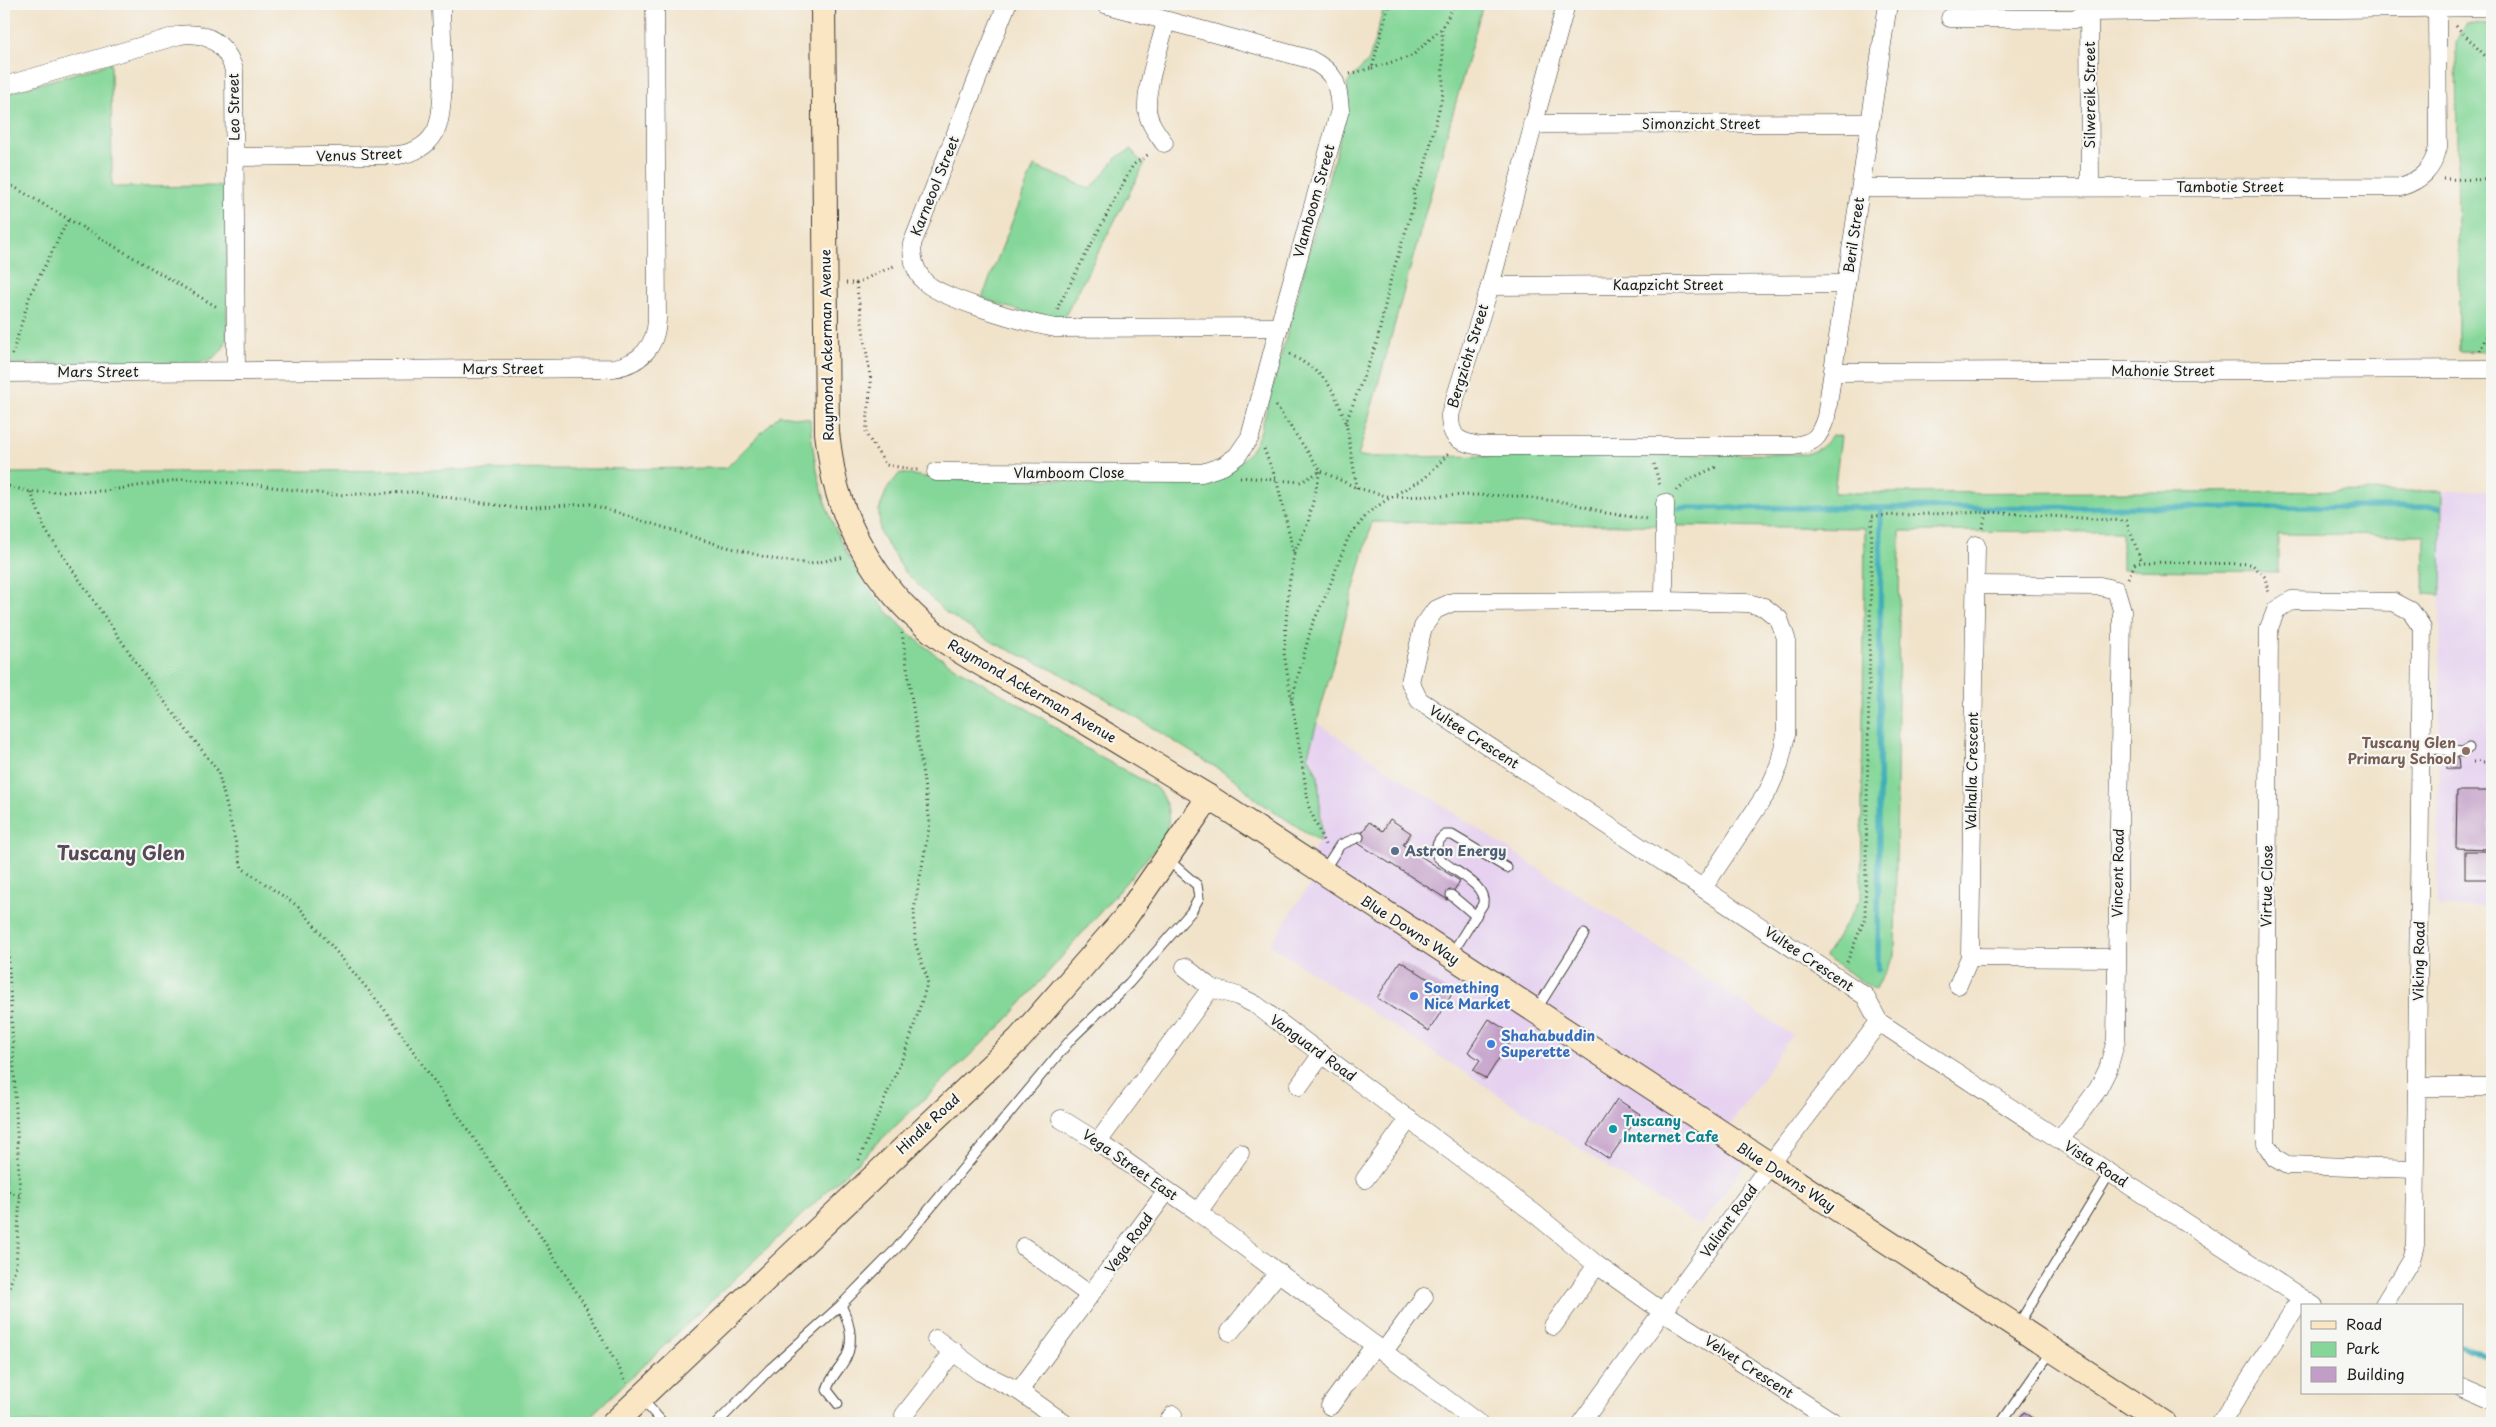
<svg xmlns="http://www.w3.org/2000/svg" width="2496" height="1427" font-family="'Playpen Sans',sans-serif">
<rect width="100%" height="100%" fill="#f6f6f2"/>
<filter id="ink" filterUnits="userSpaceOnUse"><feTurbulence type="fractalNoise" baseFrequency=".02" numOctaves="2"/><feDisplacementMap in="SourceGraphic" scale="10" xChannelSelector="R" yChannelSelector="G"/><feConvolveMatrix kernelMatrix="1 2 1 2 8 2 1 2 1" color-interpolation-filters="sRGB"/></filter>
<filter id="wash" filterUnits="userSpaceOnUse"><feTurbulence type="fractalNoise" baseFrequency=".0096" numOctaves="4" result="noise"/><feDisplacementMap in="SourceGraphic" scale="20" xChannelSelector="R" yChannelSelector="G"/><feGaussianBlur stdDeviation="1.12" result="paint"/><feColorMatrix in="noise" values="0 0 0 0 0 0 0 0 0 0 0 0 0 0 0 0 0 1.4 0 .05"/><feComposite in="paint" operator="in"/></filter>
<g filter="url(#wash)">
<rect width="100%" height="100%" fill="#f1e3ca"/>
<g fill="#e6d2f0">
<polygon points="2492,490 2492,907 2437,907 2442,491"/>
<polygon points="1317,723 1792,1035 1724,1134 1753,1153 1700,1227 1270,945 1320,869 1308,861 1322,835 1316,774 1308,755"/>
</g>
<g fill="#85d799" stroke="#507a5a">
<path d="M 1385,4 L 1483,4 L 1358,457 L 1806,454 L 1821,448 L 1832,435 L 1841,436 L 1834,493 L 2442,491 L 2441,595 L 2424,594 L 2425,535 L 2278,534 L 2278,572 L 2122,570 L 2122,532 L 1900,531 L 1895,955 L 1875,990 L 1825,957 L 1861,898 L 1865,528 L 1372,522 L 1308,755 L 1318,776 L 1322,835 L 1319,841 L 1254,798 L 1236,780 L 1108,700 L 1057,672 L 994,643 L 945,612 L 904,571 L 880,533 L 879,510 L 887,489 L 900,473 L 938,479 L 1203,481 C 1232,467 1250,462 1261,430 L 1349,103 L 1347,83 L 1369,60 Z"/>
<polygon points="2466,23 2492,24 2492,352 2459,351 2456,43"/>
<path d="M 111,63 L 112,187 L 227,186 L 227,339 C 222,354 213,361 197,363 L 4,364 L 4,94 Z"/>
<path d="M 1132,149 L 1137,158 L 1145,163 L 1064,318 C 1035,317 1008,308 982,298 L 1034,166 L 1091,189 L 1117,157 Z"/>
<path d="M 779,415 L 810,419 C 816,508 852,588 923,645 C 955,670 994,689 1029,710 C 1048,721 1064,734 1082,746 C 1105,761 1131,773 1155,787 C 1171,804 1173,823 1160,843 L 1006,1021 L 583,1423 L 4,1423 L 4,473 L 726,468 Z"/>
</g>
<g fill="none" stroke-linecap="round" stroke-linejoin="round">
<g stroke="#3daeb8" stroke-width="5.5">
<polyline points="1680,508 2439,507"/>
<polyline points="1878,970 1881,508"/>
<polyline points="2462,1346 2492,1359"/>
</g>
</g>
<g id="blocks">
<g fill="#c29dc8">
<polygon points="2447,755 2458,755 2459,769 2447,769"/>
<polygon points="2457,791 2489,791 2488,849 2456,848"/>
<polygon points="1390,819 1411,833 1403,845 1460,881 1448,900 1356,842 1369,822 1383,831"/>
<rect x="2465" y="851" width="27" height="28"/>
<polygon points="1400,961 1452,994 1429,1031 1377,998"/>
<polygon points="1489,1019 1514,1035 1486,1079 1473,1070 1480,1060 1468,1052"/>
<polygon points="1617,1099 1640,1114 1609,1159 1587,1144"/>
<polygon points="2024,1412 2041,1423 2016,1423"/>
</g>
</g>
</g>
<g filter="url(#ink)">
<use href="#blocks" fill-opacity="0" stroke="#3c3a36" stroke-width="1"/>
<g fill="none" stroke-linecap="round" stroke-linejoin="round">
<g stroke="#3c3a36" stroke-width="11">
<g id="lane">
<polyline points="2421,748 2463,752 2469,748"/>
<polyline points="1324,870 1340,845 1359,837"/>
<polyline points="1451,895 1476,916"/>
<path d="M 1451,955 L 1483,904 C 1487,883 1449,870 1437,856 C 1434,848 1438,840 1445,835 L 1452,835 L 1507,868"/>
<polyline points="1536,1010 1584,934"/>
<polyline points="2018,1325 2110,1173"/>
<polyline points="642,1399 663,1423"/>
<path d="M 838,1404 L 827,1390 C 829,1381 835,1374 841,1366 C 856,1346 851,1326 841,1305"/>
<polyline points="717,1423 771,1368 841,1305 897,1248 1072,1038 1129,983 1191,912 1199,898 1197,885 1167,859"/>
<polyline points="2001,1423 2052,1350"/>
</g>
</g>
<g stroke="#3c3a36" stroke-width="19">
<g id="street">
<path d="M 1007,4 L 912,244 C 912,258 914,269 923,280 C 937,298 1031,324 1056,328 L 1279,327"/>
<path d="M 1566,4 L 1490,286 L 1450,415 C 1450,439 1459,442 1481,446 L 1793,446 C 1815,443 1819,438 1826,417 L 1888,4"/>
<polyline points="2089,4 2090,187"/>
<polyline points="1950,18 2075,19 2089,12 2492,7"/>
<path d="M 4,86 L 180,35 C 207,31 226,44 234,70 L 236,371"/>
<polyline points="1532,124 1870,123"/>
<path d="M 1164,143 C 1157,133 1148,122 1147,109 C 1146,83 1160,47 1166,21"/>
<path d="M 235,157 L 398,155 C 413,153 426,147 434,134 C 448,114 441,32 441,4"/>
<path d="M 1861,188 L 2400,187 C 2422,180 2433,169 2438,147 L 2437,7"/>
<polyline points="1490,286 1846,284"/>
<polyline points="1833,372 2492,369"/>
<path d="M 4,373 L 614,368 C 641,363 656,347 657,319 L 655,4"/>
<path d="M 936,472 L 1202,473 L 1223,466 L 1237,456 L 1250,437 L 1279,327 L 1340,110 C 1338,82 1335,72 1309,59 L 1105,4"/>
<polyline points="1975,585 2100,586 2116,590 2122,610 2116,1040 2108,1069 2098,1089 2060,1140"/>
<polyline points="1664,601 1665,503"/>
<polyline points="1703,888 1768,791 1779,766 1786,735 1786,638 1779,619 1764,607 1747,603 1664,601 1453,602 1435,610 1423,627 1410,682 1419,700 1865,996 1879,1022 2314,1306"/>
<polyline points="1970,957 2116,958"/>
<polyline points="1185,967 1211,988 1238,996 1256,1005 1534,1213 1597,1265 1663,1312 1835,1423"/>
<polyline points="1958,985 1970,957 1976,545"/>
<polyline points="1299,1086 1322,1054"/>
<polyline points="2417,1087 2492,1087"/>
<polyline points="1061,1119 1098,1142 1198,1212 1478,1423"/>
<polyline points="1098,1142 1211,988"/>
<polyline points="1365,1179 1409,1119"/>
<polyline points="1198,1212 1240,1153"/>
<polyline points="1024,1247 1090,1295"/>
<polyline points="2383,1306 2411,1260 2415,1245 2422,627 2411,611 2394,602 2292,600 2276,610 2269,628 2266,1144 2275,1158 2287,1165 2416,1169"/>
<polyline points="1553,1326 1597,1265"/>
<polyline points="1230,1332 1279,1272"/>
<polyline points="936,1339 980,1372 1019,1391 1064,1423"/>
<polyline points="1384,1351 1424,1297"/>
<polyline points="2462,1388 2492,1401"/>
<polyline points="1019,1391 1167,1191"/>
<polyline points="1330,1406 1375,1345"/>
<polyline points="904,1415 954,1351"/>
<polyline points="1167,1423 1173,1415"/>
<polyline points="1581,1423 1769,1166 1879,1022"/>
<polyline points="2221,1423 2301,1299"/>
</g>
</g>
<g stroke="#3c3a36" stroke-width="26">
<g id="secondary">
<path d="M 823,4 L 827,433 C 829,448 831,463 834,478 C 850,545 895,610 954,647 C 988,670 1027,688 1063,709 C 1112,737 1160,768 1209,797 L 2164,1423"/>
<polyline points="614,1423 1019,1039 1125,918 1209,797"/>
</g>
</g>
<g stroke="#3c3a36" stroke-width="3" stroke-dasharray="1 4" stroke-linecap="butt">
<polyline points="2456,26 2492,63"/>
<polyline points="1372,68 1412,56 1442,28"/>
<polyline points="1350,74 1372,68 1389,4"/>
<polyline points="2443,179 2492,180"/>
<polyline points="4,181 217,307"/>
<polyline points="846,283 856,283 896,265"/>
<polyline points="856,283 871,382 866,434 886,465 918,470"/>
<polyline points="1058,310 1059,305 1133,165 1149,154"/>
<polyline points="2480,351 2492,323"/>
<path d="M 1290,354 C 1327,376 1331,383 1346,422"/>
<polyline points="12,355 30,295 68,220"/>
<polyline points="1276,406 1321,471 1357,488 1391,497 1425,478 1448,454"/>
<polyline points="1264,449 1277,482 1294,554 1288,593 1284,653 1309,807 1325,845"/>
<polyline points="1654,464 1660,486"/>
<polyline points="1240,477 1301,482 1321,471"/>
<polyline points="4,485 31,492 105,491 183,479 257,485 333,495 414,492 515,508 590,504 716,544 773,559 810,564 844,557"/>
<polyline points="1357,488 1346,422 1377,342 1391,278 1415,201 1413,191 1422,178 1443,93 1442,28 1455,4"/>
<polyline points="1677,491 1690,479 1718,466"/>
<polyline points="31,492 46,531 151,684 218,771 242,868 299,907 384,1009 525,1212 583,1302 627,1383"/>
<polyline points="1982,528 1988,512 2126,521 2142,562"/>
<polyline points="1294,553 1308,523 1320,471"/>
<polyline points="2128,578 2135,564 2142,562 2252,564 2265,577 2268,593"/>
<polyline points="1291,702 1312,625 1327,593 1348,538 1369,512 1391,497 1474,495 1515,496 1571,503 1606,513 1647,519"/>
<polyline points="2473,762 2492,762"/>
<polyline points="4,862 20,1195 16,1266 4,1303"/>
<polyline points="1847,962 1865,918 1872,516 1988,512"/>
<polyline points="859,1160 908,1045 928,981 915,942 914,910 930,823 902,633"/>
<polyline points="4,1190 20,1195"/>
</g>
<use href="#lane" stroke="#fff" stroke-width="9"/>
<use href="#street" stroke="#fff" stroke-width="18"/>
<use href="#secondary" stroke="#fbe6c4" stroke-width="24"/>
</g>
</g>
<circle fill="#8d6e63" stroke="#f6f6f2" stroke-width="2" cx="2466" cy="751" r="5"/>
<circle fill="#5c6f8a" stroke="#f6f6f2" stroke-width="2" cx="1395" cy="851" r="5"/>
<g fill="#3f7fe0" stroke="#f6f6f2" stroke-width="2">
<circle cx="1414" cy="996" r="5"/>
<circle cx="1491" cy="1044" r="5"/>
</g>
<circle fill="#0f9aa8" stroke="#f6f6f2" stroke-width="2" cx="1613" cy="1129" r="5"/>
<g text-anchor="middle" stroke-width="4.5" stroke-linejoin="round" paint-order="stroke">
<g font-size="14" fill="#1c1c1c" stroke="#f6f6f2">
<text transform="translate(2090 95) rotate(-90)" y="5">Silwereik Street</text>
<text transform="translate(234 107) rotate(-91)" y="5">Leo Street</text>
<text x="1701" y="129">Simonzicht Street</text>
<text transform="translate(359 155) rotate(-2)" y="5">Venus Street</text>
<text transform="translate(935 186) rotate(-68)" y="5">Karneool Street</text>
<text x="2230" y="192">Tambotie Street</text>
<text transform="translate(1314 201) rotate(-74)" y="5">Vlamboom Street</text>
<text transform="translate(1854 235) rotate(-82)" y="5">Beril Street</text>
<text x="1668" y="290">Kaapzicht Street</text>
<text transform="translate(827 345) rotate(-91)" y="5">Raymond Ackerman Avenue</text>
<text transform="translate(1468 356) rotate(-73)" y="5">Bergzicht Street</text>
<text x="503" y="374">Mars Street</text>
<text x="2163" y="376">Mahonie Street</text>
<text x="98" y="377">Mars Street</text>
<text x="1069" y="478">Vlamboom Close</text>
<text transform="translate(1032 691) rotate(30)" y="5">Raymond Ackerman Avenue</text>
<text transform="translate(1474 737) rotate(33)" y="5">Vultee Crescent</text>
<text transform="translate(1972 771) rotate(-89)" y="5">Valhalla Crescent</text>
<text transform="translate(2118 873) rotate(-89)" y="5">Vincent Road</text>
<text transform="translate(2267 886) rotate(-89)" y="5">Virtue Close</text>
<text transform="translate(1410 930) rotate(33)" y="5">Blue Downs Way</text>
<text transform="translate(1809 959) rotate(34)" y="5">Vultee Crescent</text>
<text transform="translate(2419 961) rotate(-89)" y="5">Viking Road</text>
<text transform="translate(1313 1048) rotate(36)" y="5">Vanguard Road</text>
<text transform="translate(928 1124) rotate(-43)" y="5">Hindle Road</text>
<text transform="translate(2096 1164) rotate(33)" y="5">Vista Road</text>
<text transform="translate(1130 1165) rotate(35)" y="5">Vega Street East</text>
<text transform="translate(1786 1177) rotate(33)" y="5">Blue Downs Way</text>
<text transform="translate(1729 1221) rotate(-54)" y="5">Valiant Road</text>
<text transform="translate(1129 1243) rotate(-54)" y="5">Vega Road</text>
<text transform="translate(1749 1367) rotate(33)" y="5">Velvet Crescent</text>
</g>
<g font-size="14" font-weight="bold" fill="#785e54" stroke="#f6f6f2" text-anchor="end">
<text x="2456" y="748">Tuscany Glen<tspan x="2456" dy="16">Primary School</tspan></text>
</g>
<g font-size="14" font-weight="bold" fill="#4e5e75" stroke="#f6f6f2" text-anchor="start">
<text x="1405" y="856">Astron Energy</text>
</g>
<g font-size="14" font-weight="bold" fill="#366cbe" stroke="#f6f6f2" text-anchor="start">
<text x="1424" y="993">Something<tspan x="1424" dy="16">Nice Market</tspan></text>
<text x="1501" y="1041">Shahabuddin<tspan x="1501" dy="16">Superette</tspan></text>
</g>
<g font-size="14" font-weight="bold" fill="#0d838f" stroke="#f6f6f2" text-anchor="start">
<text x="1623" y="1126">Tuscany<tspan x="1623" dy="16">Internet Cafe</tspan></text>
</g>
<g font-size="19" font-weight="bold" fill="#564958" stroke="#f6f6f2">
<text x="121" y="860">Tuscany Glen</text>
</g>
</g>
<rect width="2496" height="1427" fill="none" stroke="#f6f6f2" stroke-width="20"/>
<rect x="2301" y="1304" width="162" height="90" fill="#f6f6f2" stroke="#9f9f9c"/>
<rect x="2311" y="1321" width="25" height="8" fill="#fbe6c4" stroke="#9f9f9c"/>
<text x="2346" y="1330" font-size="15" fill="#1c1c1c">Road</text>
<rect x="2311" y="1342" width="25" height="15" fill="#85d799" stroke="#9f9f9c"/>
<text x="2346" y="1354" font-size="15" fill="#1c1c1c">Park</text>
<rect x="2311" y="1367" width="25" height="15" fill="#c29dc8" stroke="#9f9f9c"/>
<text x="2346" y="1380" font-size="15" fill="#1c1c1c">Building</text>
</svg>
